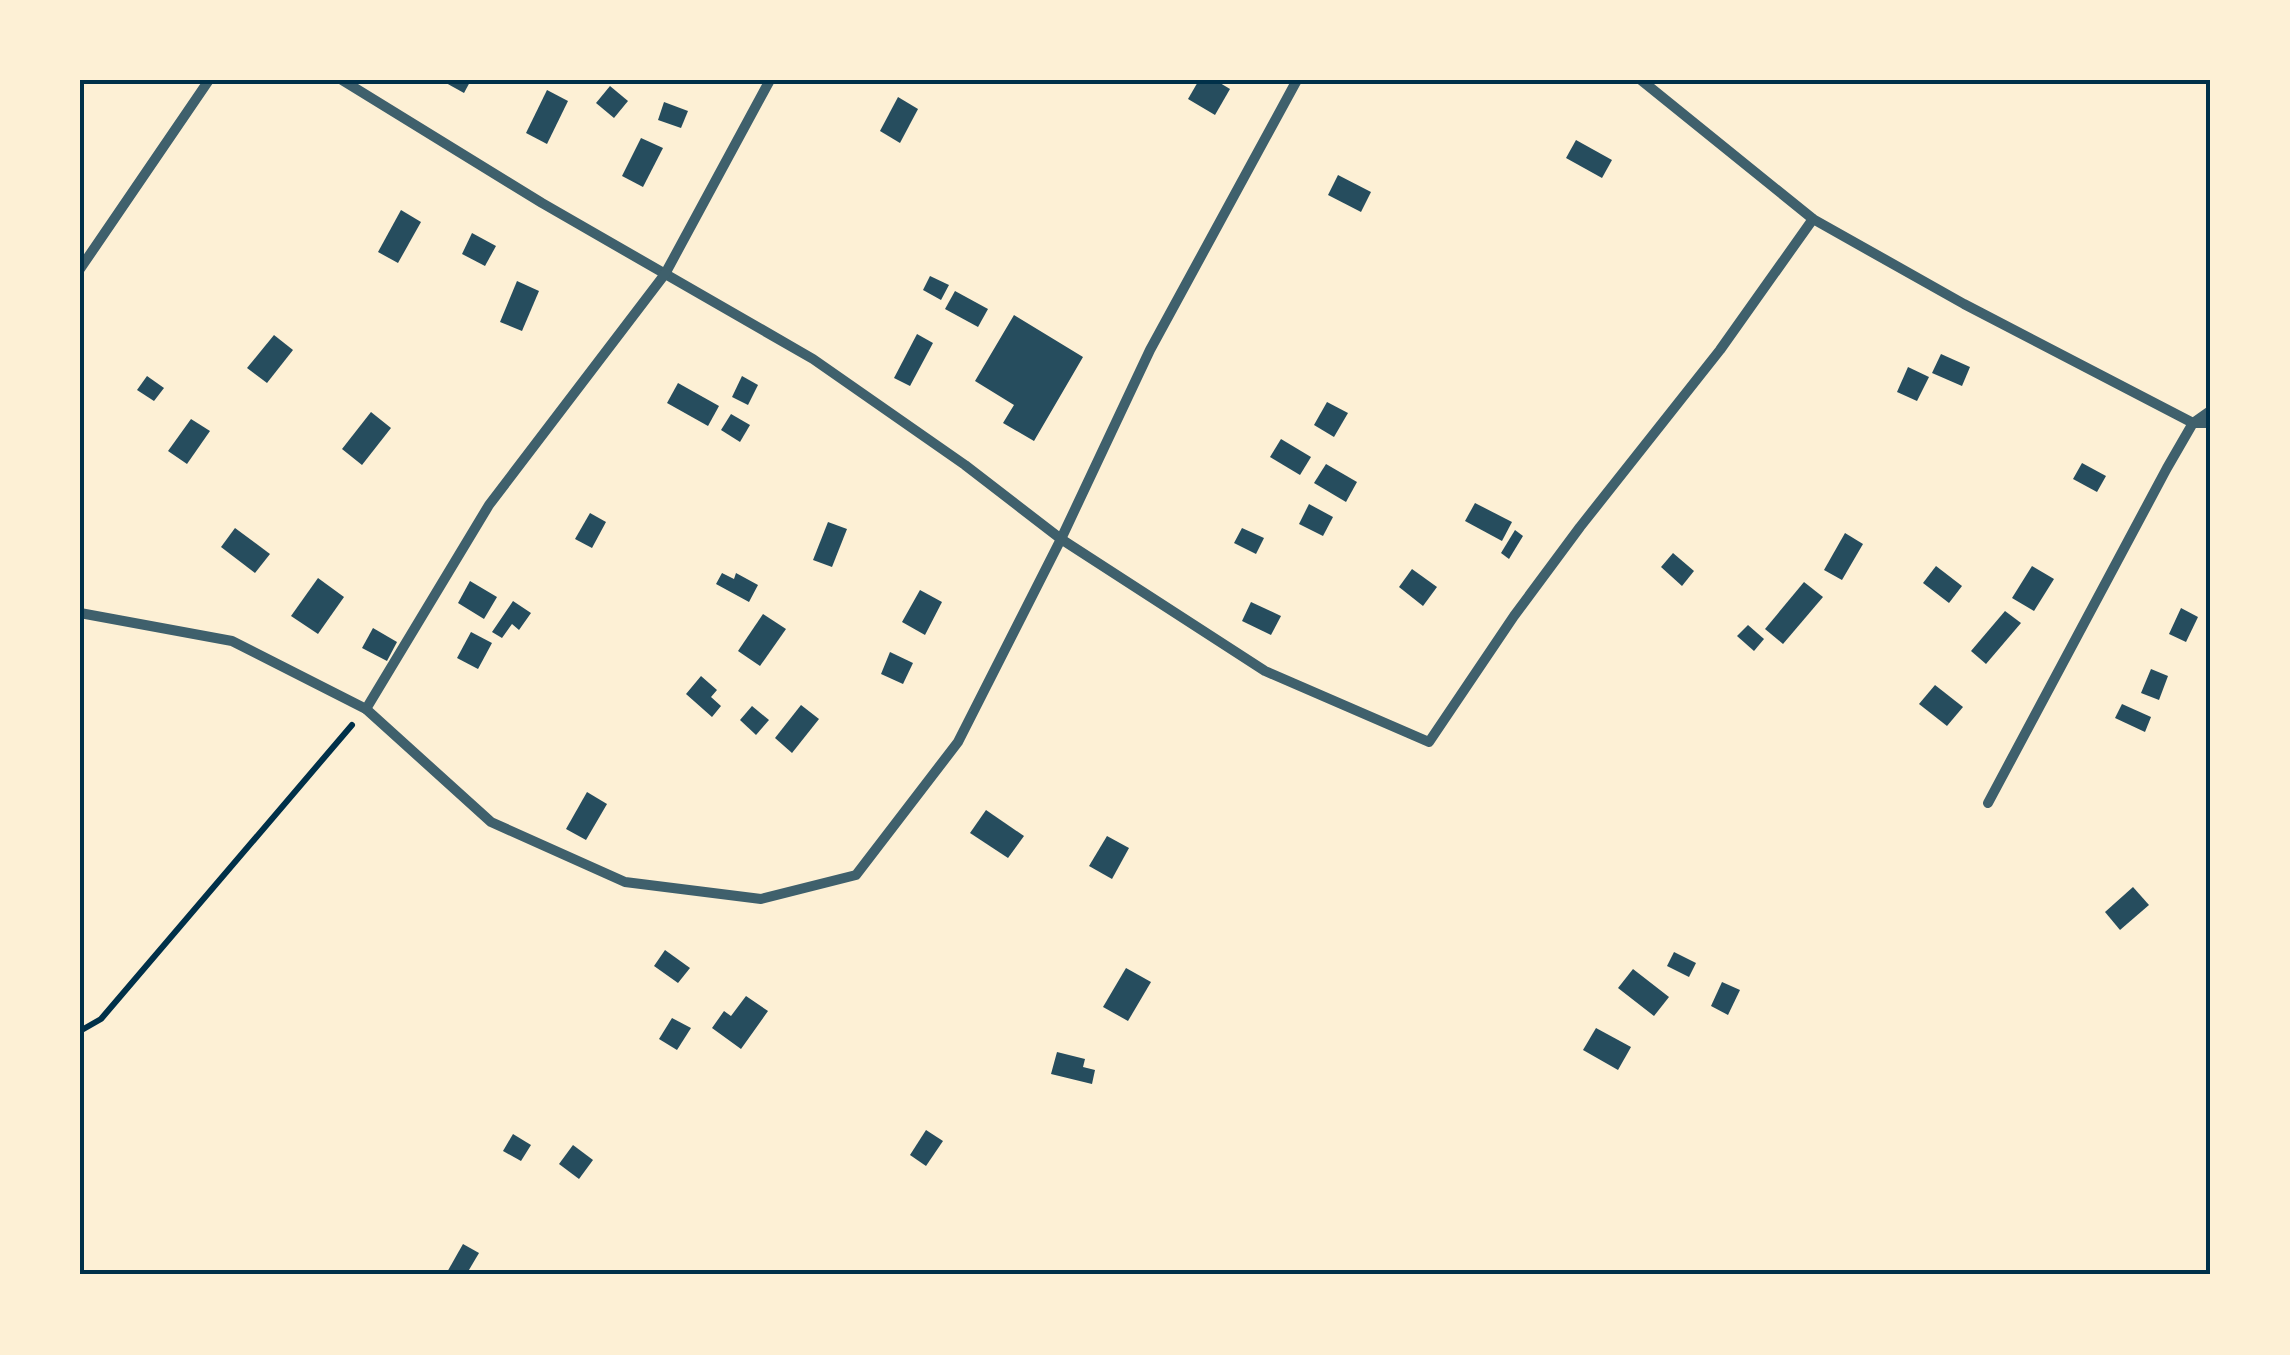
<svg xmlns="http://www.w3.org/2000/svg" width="2290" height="1355" font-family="'PT Sans',sans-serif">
<rect width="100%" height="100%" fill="#fdf0d5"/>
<g fill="#264d5e">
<polygon points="448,80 471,80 464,93 446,83"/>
<polygon points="1199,80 1215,80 1230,89 1215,115 1188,99"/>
<polygon points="610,86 628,101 614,118 596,103"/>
<polygon points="547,90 568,101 547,144 526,133"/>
<polygon points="898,97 918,109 900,143 880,131"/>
<polygon points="664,102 688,111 681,128 658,120"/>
<polygon points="641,138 663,148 643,187 622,176"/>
<polygon points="1576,140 1612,160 1602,178 1566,158"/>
<polygon points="1338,175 1371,192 1361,212 1328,195"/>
<polygon points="401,210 421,222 398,263 378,252"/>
<polygon points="472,233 496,246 485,266 462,254"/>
<polygon points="930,276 949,285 941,300 923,290"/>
<polygon points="517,281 539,291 522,331 500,322"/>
<polygon points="955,291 988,309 978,327 945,309"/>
<polygon points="1014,315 1083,357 1034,441 1003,423 1014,405 975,381"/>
<polygon points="917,334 933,343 910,386 894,378"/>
<polygon points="274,335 293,350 267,383 247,368"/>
<polygon points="1941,354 1970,367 1962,386 1932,373"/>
<polygon points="1908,367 1929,377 1917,401 1897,392"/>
<polygon points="147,376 164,388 154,401 137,390"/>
<polygon points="742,376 758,385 748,405 732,397"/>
<polygon points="678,383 719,406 708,426 667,403"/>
<polygon points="1327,402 1348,413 1334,437 1314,425"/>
<polygon points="371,412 391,428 362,465 342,449"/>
<polygon points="731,414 750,425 740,442 721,430"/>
<polygon points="191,419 210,431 187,464 168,451"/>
<polygon points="1281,439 1311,457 1300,475 1270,457"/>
<polygon points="2082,463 2106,476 2097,492 2073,479"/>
<polygon points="1326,464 1357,482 1346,502 1314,483"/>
<polygon points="1475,503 1512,522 1502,541 1465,521"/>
<polygon points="1309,504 1333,517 1323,536 1299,524"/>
<polygon points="590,513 606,522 592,548 575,539"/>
<polygon points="828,522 847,529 832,567 813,560"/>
<polygon points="235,528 270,554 255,573 221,547"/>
<polygon points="1242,528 1264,538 1256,554 1234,543"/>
<polygon points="1515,530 1523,536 1509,559 1501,553"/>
<polygon points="1845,533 1863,544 1842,580 1824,570"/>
<polygon points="1673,553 1694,571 1682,586 1661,567"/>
<polygon points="1936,566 1962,586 1949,603 1923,583"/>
<polygon points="2032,566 2054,579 2034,611 2012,598"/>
<polygon points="1412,569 1437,587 1423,606 1399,587"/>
<polygon points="722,573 734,579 736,573 758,585 749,602 716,584"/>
<polygon points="318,578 344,597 318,634 291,616"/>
<polygon points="470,581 497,597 484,619 458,603"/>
<polygon points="1804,582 1823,597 1783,644 1765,629"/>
<polygon points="920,590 942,602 925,635 902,622"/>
<polygon points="513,601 531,613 519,630 512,624 502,638 492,632"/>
<polygon points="1251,602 1281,616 1271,635 1242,621"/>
<polygon points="2181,608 2198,617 2186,642 2169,634"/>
<polygon points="2005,611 2021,623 1986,664 1971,651"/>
<polygon points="763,614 786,629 760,666 738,651"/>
<polygon points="1748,625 1764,639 1754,651 1737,636"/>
<polygon points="373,628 397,642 387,661 362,648"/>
<polygon points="471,632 492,643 478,669 457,658"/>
<polygon points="890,652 913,663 903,684 881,674"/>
<polygon points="2151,669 2168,676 2159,700 2141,693"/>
<polygon points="701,676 717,690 711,697 721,706 712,717 686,694"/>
<polygon points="1935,685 1963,707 1947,726 1919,704"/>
<polygon points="2122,704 2151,717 2145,732 2115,718"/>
<polygon points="801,705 819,719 792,753 775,738"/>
<polygon points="752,706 769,720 756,735 740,720"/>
<polygon points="587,792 607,804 586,840 566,829"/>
<polygon points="986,810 1024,836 1008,858 970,833"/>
<polygon points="1107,836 1129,848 1112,879 1089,866"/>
<polygon points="2133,887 2149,905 2120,930 2105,912"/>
<polygon points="665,950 690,968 678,983 654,966"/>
<polygon points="1674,952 1696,963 1689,977 1667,966"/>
<polygon points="1126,968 1151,982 1128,1021 1103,1007"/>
<polygon points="1633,969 1669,997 1654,1016 1618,988"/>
<polygon points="1722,982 1740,990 1728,1015 1711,1006"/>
<polygon points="746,996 768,1011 741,1049 712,1028 724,1011 731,1016"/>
<polygon points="672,1018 691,1028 677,1050 659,1039"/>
<polygon points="1596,1028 1631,1047 1618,1070 1583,1050"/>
<polygon points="1057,1052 1085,1059 1083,1067 1095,1070 1092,1084 1051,1074"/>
<polygon points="926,1130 943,1141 926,1166 910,1155"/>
<polygon points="513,1134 531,1145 521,1161 503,1151"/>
<polygon points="573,1145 593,1160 579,1179 559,1164"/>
<polygon points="463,1244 479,1253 466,1275 448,1275 446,1274"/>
</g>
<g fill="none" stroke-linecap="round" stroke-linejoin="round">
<polyline stroke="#003049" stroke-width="6" points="80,1031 101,1019 352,725"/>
<g stroke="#3f606c" stroke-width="10">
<polyline points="342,80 542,203 813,359 965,465 1061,539 1265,671 1429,742 1514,616 1580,527 1720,350 1813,219"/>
<polyline points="1641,80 1813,219 1964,304 2193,423 2210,423"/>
<polyline points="80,269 209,80"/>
<polyline points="80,613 232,641 366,709 489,505 665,274 770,80"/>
<polyline points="366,709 491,822 625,882 761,899 856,875 958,742 1061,539 1150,350 1297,80"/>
<polyline points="1988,803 2167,468 2193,423 2210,411"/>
</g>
</g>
<rect width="2290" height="1355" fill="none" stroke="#fdf0d5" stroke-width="165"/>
<rect x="82" y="82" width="2126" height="1190" fill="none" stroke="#003049" stroke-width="4"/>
</svg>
